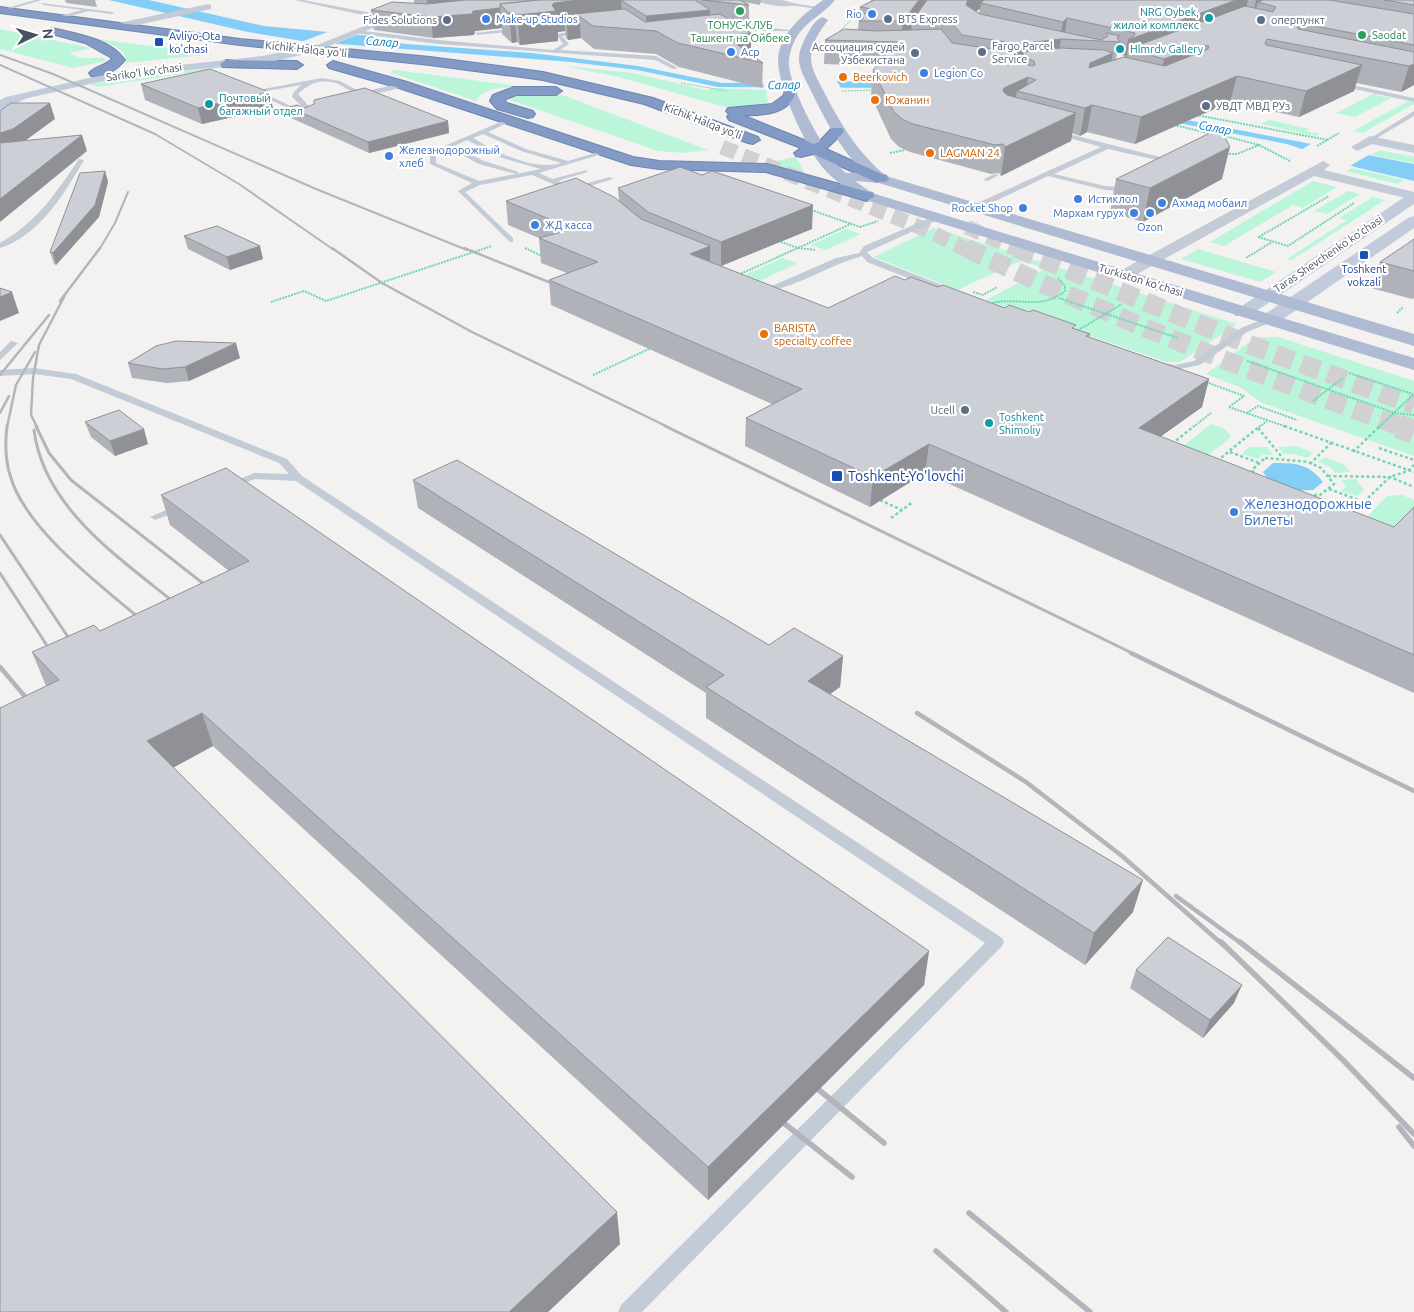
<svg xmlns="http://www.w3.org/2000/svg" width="1414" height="1312" font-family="Ubuntu,sans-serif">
<rect width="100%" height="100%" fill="#f4f1f1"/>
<g fill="#bbf5da">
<polygon points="0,29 91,48 69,53 80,58 104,58 105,61 73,68 0,49"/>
<path d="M 88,38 L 213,54 L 126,63 C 128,45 101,42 88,38 Z"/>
<polygon points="565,66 633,73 706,90 714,88 766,90 768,102 756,107 729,108 619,77"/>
<polygon points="225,67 98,87 90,84 142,75"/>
<path d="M 395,70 L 525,87 C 511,87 482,86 476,101 L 389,72 Z"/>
<polygon points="554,93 568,97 708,150 685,153 658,151 510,100 514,95"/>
<polygon points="1373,94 1391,98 1355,117 1336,113"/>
<polygon points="1408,101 1414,102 1414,104 1363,133 1353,131"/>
<polygon points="1269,120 1310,129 1306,131 1319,134 1316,136 1261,124"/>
<polygon points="1380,150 1414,157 1414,163 1371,155"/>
<polygon points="796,157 806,176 755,165"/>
<polygon points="1352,168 1404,180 1397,184 1346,171"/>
<polygon points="1313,181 1337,187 1303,208 1293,205 1224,246 1210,242"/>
<polygon points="1348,191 1360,194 1327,214 1314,211"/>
<polygon points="1373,197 1385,200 1292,260 1287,259 1347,220 1339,218"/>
<polygon points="934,228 1237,324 1180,362 1166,362 986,300 1046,268 1021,261 957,290 874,257"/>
<polygon points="846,229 861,234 826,250 811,245"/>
<polygon points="1198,249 1276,272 1260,282 1181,259"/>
<polygon points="782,258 798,263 760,281 745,275"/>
<polygon points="1256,337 1278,337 1414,381 1414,456 1262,403 1242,388 1206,374"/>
<polygon points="1211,424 1225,429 1231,437 1207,456 1177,451"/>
<polygon points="1296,446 1313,453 1307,458 1295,454 1284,454 1278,447"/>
<polygon points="1249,447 1267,447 1273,455 1262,455 1257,459 1242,454"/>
<polygon points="1325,457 1343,464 1350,472 1335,473 1330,467 1318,462"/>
<polygon points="1356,479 1364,490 1357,496 1341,491 1346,486 1341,480"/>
<polygon points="1402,495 1414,500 1414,507 1385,537 1363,521 1387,496"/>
</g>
<g fill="#83cef7">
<polygon points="109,0 149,0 264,26 370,36 368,37 406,44 532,53 638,66 722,83 840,81 912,84 1156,114 1414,164 1414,181 1355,167 1287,144 1147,117 900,88 718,87 637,70 571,62 302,41 248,32"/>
<path d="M 1273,463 C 1295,463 1308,463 1323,482 L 1313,490 L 1293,491 L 1270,482 L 1263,472 Z"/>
</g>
<g fill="#f4f1f1">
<polygon points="330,31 359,34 334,44 301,42"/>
<polygon points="836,80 841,88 765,90 762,81"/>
<polygon points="1314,142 1372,153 1348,167 1299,151"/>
</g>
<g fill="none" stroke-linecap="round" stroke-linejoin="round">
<g stroke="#d1d1d4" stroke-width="15" stroke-dasharray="15 8" stroke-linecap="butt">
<polyline points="722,147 927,230 968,250"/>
<polyline points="967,227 1019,250"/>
</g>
<g stroke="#d1d1d4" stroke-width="19" stroke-dasharray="19 9" stroke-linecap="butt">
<path d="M 966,248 C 1108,316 1254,373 1402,427"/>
<polyline points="1016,248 1245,343 1414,405"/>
</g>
<polyline stroke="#d1d1d4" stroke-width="24" stroke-dasharray="24 12" stroke-linecap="butt" points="1398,426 1414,432"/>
<g stroke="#6e85b1" stroke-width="2">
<g id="highway">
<polygon points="0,7 240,39 430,57 543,72 653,98 758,137 760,140 753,144 748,143 644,104 543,80 430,65 240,45 0,13"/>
<path d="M 52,28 C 77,34 109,38 125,60 C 118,69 103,79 91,76 L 89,73 C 95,66 105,66 112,59 L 110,57 L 85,43 L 48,33 L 46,31 Z"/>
<polygon points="226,60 297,61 303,65 297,69 222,67 220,64"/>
<polygon points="333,61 407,82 633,157 659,161 767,164 872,193 875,196 867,201 766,172 659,169 631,165 399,88 329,68 327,65"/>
<path d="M 791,85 L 797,89 C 791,114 764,116 742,115 L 814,144 L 819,142 L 832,128 L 842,128 L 844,131 L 842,134 L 826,149 L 886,176 L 889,179 L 886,182 L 876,182 L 813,154 L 801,157 L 796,156 L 794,153 L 801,148 L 729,120 L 727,117 L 729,114 L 726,111 L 728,108 L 772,104 L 783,96 L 787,86 Z"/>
<polygon points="514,87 556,87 562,91 556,95 516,95 504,100 507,103 533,111 535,114 533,117 528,118 497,109 490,101 493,95"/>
</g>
</g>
<g stroke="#6fd8b3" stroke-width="1" stroke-dasharray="2 1" stroke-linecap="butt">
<polyline points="841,30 861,10"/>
<polyline points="681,83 727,91"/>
<polyline points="842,91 876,90"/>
</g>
<g stroke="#6fd8b3" stroke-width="2" stroke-dasharray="2 1" stroke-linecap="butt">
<polyline points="1196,115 1328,140"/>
<polyline points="1174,125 1212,134"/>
<polyline points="1221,135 1259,145 1237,154 1224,154"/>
<polyline points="1259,145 1290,161"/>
<polyline points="1317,146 1339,133"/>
<polyline points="890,153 905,150"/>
<polyline points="811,210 860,227"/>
<polyline points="860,227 878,221"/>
<polyline points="1258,237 1288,246 1354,203"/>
<polyline points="1259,237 1329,196"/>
<polyline points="781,242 798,248 816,250"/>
<polyline points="525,248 544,257"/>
<polyline points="1246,258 1272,242"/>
<polyline points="738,275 851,224"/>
<polyline points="973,292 983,295 997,287"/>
<polyline points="1059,298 1178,338"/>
<polyline points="271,302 304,291 326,301 492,246"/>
<path d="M 989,304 C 1017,295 1039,312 1065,291 L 1065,286 L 1057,277"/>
<polyline points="1397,313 1403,307"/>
<polyline points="1075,332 1122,304"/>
<polyline points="1247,361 1395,413 1414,415"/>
<polyline points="1349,373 1413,394"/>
<polyline points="593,375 649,349"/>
<polyline points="1206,382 1244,396 1229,407"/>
<polyline points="1313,401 1343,378"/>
<polyline points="1229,407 1287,427"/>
<polyline points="1247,413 1258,406 1297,420"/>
<polyline points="1193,427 1211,413"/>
<polyline points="1259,427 1267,421"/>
<polyline points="1379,427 1414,394"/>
</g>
<g stroke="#6fd8b3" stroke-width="2.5" stroke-dasharray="3 2.5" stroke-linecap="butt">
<polyline points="1284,426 1414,472"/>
<polyline points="1258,428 1282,457"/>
<polyline points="1172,444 1194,426"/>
<polyline points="1379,448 1414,460"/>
<polyline points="1230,452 1259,463"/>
<polyline points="1353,452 1380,426"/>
<polygon points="1265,458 1308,462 1321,468 1334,484 1320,495 1293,496 1261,484 1252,470"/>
<polyline points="1217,461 1260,426"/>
<polyline points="1310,464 1331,443"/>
<polyline points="1328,476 1390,477 1414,487"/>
<polyline points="1329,489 1364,502"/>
<polyline points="880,500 902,510"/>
<polyline points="1352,513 1390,477 1408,471 1414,465"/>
<polyline points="891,518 913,502"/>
</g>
<g fill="#c3cbd7" fill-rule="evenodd">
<polygon points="35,0 42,0 0,12 0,10"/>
<polygon points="294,0 303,0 387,16 385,17 358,14"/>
<polygon points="41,3 112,12 114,13 112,14 89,11 59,19 57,17 82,10 43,5"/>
<polygon points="791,3 819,7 821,8 819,9 789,5"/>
<polygon points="753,22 761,27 798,31 726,31 755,27 750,24"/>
<polygon points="519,28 517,31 478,35 475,33"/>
<polygon points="356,30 438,40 553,50 563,44 556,34 581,31 583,34 562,36 569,44 560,50 656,56 678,68 673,69 655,60 438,44 354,33"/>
<path d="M 322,78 L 340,81 L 357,90 L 366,91 L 403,83 L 406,85 C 395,91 365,97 353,92 C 347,90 342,85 336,83 C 319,79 310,83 298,94 L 315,113 L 306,117 L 252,91 ZM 301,85 L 293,93 L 292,97 L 308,112 L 306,113 L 261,92 Z"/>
<polygon points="1338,82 1414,98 1414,102 1336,85"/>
<polygon points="1414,111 1414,116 1372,141 1367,140"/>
<path d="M 507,119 L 509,122 L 488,132 L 526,149 L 568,161 L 602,151 L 605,153 L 539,173 L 552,179 L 587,170 L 587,172 L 558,181 L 572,187 L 610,177 L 613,179 L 577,190 L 574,193 L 532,175 L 480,185 L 465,192 L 513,238 L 513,242 L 510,242 L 458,191 L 472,183 L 430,164 L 430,155 L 440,148 ZM 483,134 L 521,151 L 561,163 C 533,171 498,153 473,138 ZM 467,140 L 502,158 L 541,169 L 479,181 L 436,163 L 436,156 L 449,148 L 479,164 L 516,174 L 519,172 L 484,161 L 454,146 Z"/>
<polygon points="1057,131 1176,161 1177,162 1174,164 1108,149 1054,174 1105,186 1130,188 1133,190 1132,191 1105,190 1048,176 977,210 971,210 971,206 1101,147 1055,134"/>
<path d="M 79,159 L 84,160 C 65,193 39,236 0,248 L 0,243 C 36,223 57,192 79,159 Z"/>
<polygon points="994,174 999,175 988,181 983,180"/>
<path d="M 937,215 L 940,215 L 940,219 L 867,252 L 873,258 L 957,291 L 957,295 L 951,295 L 867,262 L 862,256 C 833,264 807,281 778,289 C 771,291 760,291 755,287 L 759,285 L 774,285 L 836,258 L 859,253 L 864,246 Z"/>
<polygon points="1269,317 1273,320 1272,322 1247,332 1200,365 1175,370 1157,366 1162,363 1175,365 1194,361 1241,328"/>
<polygon points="11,341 18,343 0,360 0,352"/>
<polygon points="34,368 76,374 287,459 302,476 1002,938 1004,942 1002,946 642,1312 618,1312 621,1305 985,943 296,481 255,479 229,489 224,486 254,473 289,474 279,463 71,379 34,374 0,376 0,370"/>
<polygon points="180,504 185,507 184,509 155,520 150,517"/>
</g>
<g fill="#c3cbd7" fill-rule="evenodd">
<polygon points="428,0 441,0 314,52 306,52 305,50"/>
<path d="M 755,0 L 782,0 L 796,4 C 789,9 762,5 755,0 Z"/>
<polygon points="208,4 211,5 211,9 119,29 114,26 119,23"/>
<polygon points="807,43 860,46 865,49 860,52 803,48 803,44"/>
<polygon points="1370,136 1414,145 1414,153 1372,144 1357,151 1351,147"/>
<polygon points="1323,161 1330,165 1324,170 1414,192 1414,200 1314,176 1130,278 1118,278 1116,275 1118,272"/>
</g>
<g fill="#c2cbdc" fill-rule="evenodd">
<polygon points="310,46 314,48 314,52 262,64 165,72 99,82 28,98 0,110 0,100 6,97 115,72 262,56"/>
<polygon points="1414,192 1414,204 1249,316 1235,316 1233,312 1409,194"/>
<polygon points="1414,216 1414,228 1276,324 1262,324 1260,320 1262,316 1408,218"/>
</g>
<path fill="#aebbd3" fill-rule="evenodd" d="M 823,0 L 835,0 C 823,15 804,22 795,40 C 791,48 788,58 789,66 C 792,93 826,156 846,173 L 863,172 C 840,148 825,120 811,91 C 807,82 801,73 799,62 C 798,52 803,42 808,33 C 811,27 816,19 823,17 L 828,20 C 820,31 811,43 811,58 C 811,69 818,80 823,90 C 840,123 857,152 886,176 L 1414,334 L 1414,346 L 879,183 L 855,181 L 872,193 L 1414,358 L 1414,370 L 862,199 C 848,190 834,180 823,168 C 806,147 772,77 779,52 C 785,29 805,13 823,0 Z"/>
<use href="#highway" fill="#839ac5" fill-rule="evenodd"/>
<g stroke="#b2b5bc" stroke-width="2">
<polyline points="0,55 53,74 316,189 467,250"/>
<polyline points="0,65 155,134 239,184 334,250"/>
<polyline points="99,250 115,223 128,192"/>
</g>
<g stroke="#b2b5bc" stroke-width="2.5">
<polyline points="332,248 382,283 472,332 668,427"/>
<polyline points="464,248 561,287"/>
<polyline points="60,301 100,248"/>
<polyline points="0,375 49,315"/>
<polyline points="0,413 9,396"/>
<polyline points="7,427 16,385 35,352"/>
<polyline points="37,427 31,415 33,378 39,345 65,295"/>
</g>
<g stroke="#b2b5bc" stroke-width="3">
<path d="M 7,426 C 5,443 5,459 10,475 C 25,530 103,587 145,623"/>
<polyline points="36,426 49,453 71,480 214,592"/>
<polyline points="665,426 1134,654"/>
<path d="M 34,430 C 44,510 123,560 181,608"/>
<polyline points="0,535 68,637"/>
<polyline points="0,573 46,644"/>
</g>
<g stroke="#b2b5bc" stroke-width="4.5">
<polyline points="1131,653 1414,791"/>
<polyline points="0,667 34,707"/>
<polyline points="917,713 1026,782 1122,856 1222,944"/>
<polyline points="1176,896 1242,944"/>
</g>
<g stroke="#b2b5bc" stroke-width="5.5">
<polyline points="1221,942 1343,1060 1414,1134"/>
<polyline points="1240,942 1414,1078"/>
<polyline points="819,1090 884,1143"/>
<polyline points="785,1124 852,1177"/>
<polyline points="1399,1127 1414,1146"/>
<polyline points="969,1213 1090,1312"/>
<polyline points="936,1251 1006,1312"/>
</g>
</g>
<g fill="#b0b2b9" fill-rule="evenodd">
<polygon points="65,0 95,0 97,7 66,3"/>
<polygon points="414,0 761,0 760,5 744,2 749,5 749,26 737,24 751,55 763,63 762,88 679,67 656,54 594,49 581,38 568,40 566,38 565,31 558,32 558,41 520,45 517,42 512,43 502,34 502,28 475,31 474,35 433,38 374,30 371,10 414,3"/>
<path d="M 871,0 L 1414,0 L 1414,85 L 1401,92 L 1356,83 L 1354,91 L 1299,117 L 1230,102 L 1135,144 L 1087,132 L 1080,136 L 1072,133 L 1071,141 L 1001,176 L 999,173 L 991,174 L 910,152 L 899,147 L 891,139 L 871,96 L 873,70 L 877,66 L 824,64 L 825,40 L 858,30 L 860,7 L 871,1 ZM 980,9 L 979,13 L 976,11 ZM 1117,54 L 1125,56 L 1125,57 L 1116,59 Z"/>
<polygon points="141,84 273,108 202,124 145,100"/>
<polygon points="289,107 448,121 449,133 369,153 291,118"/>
<polygon points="105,171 108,182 99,217 56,265 54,264 50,252"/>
<polygon points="1116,179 1222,179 1143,222 1110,212"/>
<polygon points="618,188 812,229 721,266 828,308 905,280 938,287 1075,329 1090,334 1089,337 1209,379 1202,407 1160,437 1394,527 1414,507 1414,693 925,473 870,507 745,446 746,418 772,404 551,305 549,280 567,273 541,263 539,238 508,225 506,201 619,201"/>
<polygon points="184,236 263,259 230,270 188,249"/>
<polygon points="1414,239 1414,298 1412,299 1371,288 1380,262"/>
<polygon points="240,358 189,381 167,383 132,378 128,363"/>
<polygon points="85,422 148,444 115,456 91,437"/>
<polygon points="413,480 769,645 843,656 840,687 830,694 1133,912 1085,965 706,718 706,693 418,508"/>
<polygon points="161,495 929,951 924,985 708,1200 213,746 173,767 620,1244 548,1312 0,1312 46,686 32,652 100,631 229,571 170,525"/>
<polygon points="1136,970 1234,1003 1203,1038 1130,988"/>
</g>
<g fill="#909196">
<polygon points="427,0 654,0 621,0 622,14 579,16 581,38 568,40 566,17 564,15 565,31 558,32 558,41 520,45 517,15 514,12 517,42 512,43 509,13 500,4 429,14"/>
<polygon points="919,0 934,0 912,21 911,31 901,44 903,21"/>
<polygon points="968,0 1006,0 981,3 980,9 978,10 967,19 966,5"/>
<polygon points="1236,0 1248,0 1244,17 1128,49 1126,63 1123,64 1128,40"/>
<polygon points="1256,0 1263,0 1258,2 1255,13 1253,14"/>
<polygon points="500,8 502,28 475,31 474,35 433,38 431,17"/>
<polygon points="710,10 710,30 656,31 646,30 646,16"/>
<polygon points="1067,18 1064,39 1061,39 1057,63 1034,61 1023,52 1021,67 1015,68 1018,44 1060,39 1063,22"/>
<polygon points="751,33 751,57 725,36"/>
<polygon points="1202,45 1196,69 1159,84 1164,59"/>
<polygon points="1113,53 1108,78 1085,88 1090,63"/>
<polygon points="1414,64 1414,85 1401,92 1409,66"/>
<polygon points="1362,65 1354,91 1299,117 1306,91"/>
<polygon points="1237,76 1230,102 1135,144 1141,117"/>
<polygon points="1028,77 1026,93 1017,91 1014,108 1000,114 1004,88"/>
<polygon points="269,92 273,108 202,124 198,108"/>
<polygon points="50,103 55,119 18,146 0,152 0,133"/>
<polygon points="1092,105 1087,132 1080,136 1085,108"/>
<polygon points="1076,113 1071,141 1001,176 1005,147"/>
<polygon points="448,121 449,133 369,153 368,142"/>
<polygon points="82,135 87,151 0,222 0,199"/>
<polygon points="1230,147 1222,179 1143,222 1150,188"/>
<polygon points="105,171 108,182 99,217 56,265 53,253"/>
<polygon points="813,205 812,229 721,266 721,242"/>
<polygon points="260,246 263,259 230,270 227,257"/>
<polygon points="710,246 710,271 690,254"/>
<polygon points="12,292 19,313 0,321 0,297"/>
<polygon points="236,343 240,358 189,381 185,367"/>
<polygon points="1209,379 1202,407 1132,457 1139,428"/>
<polygon points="144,429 148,444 115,456 110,441"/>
<polygon points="929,444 925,473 870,507 873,477"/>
<polygon points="843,656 840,687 806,712 808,681"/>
<polygon points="202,713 213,746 160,775 147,741"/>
<polygon points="1143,880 1133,912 1085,965 1094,933"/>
<polygon points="929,951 924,985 708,1200 708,1167"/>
<polygon points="1242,985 1234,1003 1203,1038 1210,1020"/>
<polygon points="617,1212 620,1244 548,1312 509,1312"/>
</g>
<g fill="#cdcfd7" stroke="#909196">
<polygon points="465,0 539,0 500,4 500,8 473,11 472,14 431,17 371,10 392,2 427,4"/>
<polygon points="539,0 580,0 554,3 552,5 556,11 517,15 514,12 509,13 500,4"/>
<polygon points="621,0 695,0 710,10 646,16"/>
<polygon points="702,0 740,0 749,5"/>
<polygon points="874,0 919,0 903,21 859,21 864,18 859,17 873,9 860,7"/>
<polygon points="927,0 968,0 966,5 980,14 1101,40 1108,36 1106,33 1120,36 1117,38 1120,42 1061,39 1018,44 962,35 950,21 945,20 912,21"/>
<polygon points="984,0 1236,0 1128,40 1134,36 1135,33 1067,18 1063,22 981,3"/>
<polygon points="1263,0 1329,0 1414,14 1414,45 1300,23 1297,26 1298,29 1414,52 1414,64 1409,66 1267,39 1265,43 1266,45 1362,65 1306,91 1237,76 1141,117 1092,105 1085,108 1017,91 1036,80 1028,77 1004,88 1003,91 1007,95 1076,113 1005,147 1003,144 995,145 913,124 902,119 894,112 873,70 897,42 825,40 844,29 877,31 941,29 952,43 1014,52 1014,60 1032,66 1035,65 1034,61 1023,56 1023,52 1061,48 1104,50 1113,53 1090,63 1089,68 1124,57 1165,66 1208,49 1209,46 1202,45 1164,59 1128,49 1245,6 1273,12 1276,7 1258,2"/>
<polygon points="1384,0 1414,0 1414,5"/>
<polygon points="625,9 645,22 720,14 751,33 725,36 763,63 678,43 656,31 593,26 579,16 566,17 564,15"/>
<polygon points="210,69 269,92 198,108 141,84"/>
<polygon points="365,88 448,121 368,142 289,107 297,105 305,108 314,104 314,100"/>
<polygon points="11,103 50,103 13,129 0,133 0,111"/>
<polygon points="1220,128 1230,147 1150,188 1116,179"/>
<polygon points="82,135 0,199 0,143"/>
<polygon points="680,167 702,175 712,171 813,205 721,242 648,212 618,188"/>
<polygon points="105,171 95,205 53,253 50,252 80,173"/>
<polygon points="576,178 614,197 641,219 710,246 690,254 828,308 895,276 905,280 911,277 938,287 943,285 1005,308 1009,305 1029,312 1033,310 1076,325 1072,328 1090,334 1086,336 1209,379 1139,428 1394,527 1414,507 1414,655 929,444 873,477 746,418 802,389 549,280 598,262 539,238 573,229 506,201"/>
<polygon points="217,226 260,246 227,257 184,236"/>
<polygon points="1414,239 1414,271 1380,262 1407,244"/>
<polygon points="0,288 12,292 0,297"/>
<polygon points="176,341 236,343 185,367 162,369 128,363 156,346"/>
<polygon points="119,410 144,429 110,441 85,422"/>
<polygon points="457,460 769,645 794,628 843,656 808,681 1143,880 1094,933 706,687 724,675 413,480"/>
<polygon points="226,468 929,951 708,1167 202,713 147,741 617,1212 509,1312 0,1312 0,708 59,680 32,652 94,625 100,631 249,561 161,495"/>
<polygon points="1168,937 1242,985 1210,1020 1136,970"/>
</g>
<g fill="#2e9e5b" stroke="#fff" stroke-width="2">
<circle cx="740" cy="11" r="5"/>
<circle cx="1362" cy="35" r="5"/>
</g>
<g fill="#3f7fe0" stroke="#fff" stroke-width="2">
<circle cx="872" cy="14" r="5"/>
<circle cx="486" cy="19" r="5"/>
<circle cx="731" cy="52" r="5"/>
<circle cx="924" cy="73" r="5"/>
<circle cx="389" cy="156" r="5"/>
<circle cx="1078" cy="199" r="5"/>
<circle cx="1162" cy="203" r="5"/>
<circle cx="1023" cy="208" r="5"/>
<circle cx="1134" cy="213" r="5"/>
<circle cx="1150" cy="213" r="5"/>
<circle cx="535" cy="225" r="5"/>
<circle cx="1234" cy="512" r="5"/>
</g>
<g fill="#0f9aa8" stroke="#fff" stroke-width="2">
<circle cx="1209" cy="18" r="5"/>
<circle cx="1120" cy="49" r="5"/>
<circle cx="209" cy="104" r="5"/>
<circle cx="989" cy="423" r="5"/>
</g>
<g fill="#5c6f8a" stroke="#fff" stroke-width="2">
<circle cx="888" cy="19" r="5"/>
<circle cx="447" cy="20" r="5"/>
<circle cx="1261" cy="20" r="5"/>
<circle cx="982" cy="52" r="5"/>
<circle cx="915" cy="53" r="5"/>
<circle cx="1206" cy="106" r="5"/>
<circle cx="965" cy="410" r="5"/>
</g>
<g fill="#1a4fb4" stroke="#fff" stroke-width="2">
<rect x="154" y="37" width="10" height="10" rx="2.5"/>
<rect x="1359" y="250" width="10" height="10" rx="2.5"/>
<rect x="831" y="470" width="12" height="12" rx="2.5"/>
</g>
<g fill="#e8710a" stroke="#fff" stroke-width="2">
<circle cx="843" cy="77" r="5"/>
<circle cx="875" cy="100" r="5"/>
<circle cx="930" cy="153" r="5"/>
<circle cx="764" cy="334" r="5"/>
</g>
<g text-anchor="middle" stroke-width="4.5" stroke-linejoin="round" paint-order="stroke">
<g font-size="11" fill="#0d838f" stroke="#fff" text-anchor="start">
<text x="1199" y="16" text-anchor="end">NRG Oybek,<tspan x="1199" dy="13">жилой комплекс</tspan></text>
<text x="1130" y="53">Hlmrdv Gallery</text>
<text x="219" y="102">Почтовый<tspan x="219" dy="13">багажный отдел</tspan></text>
<text x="999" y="421">Toshkent<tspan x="999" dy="13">Shimoliy</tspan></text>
</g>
<g font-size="11" fill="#366cbe" stroke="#fff" text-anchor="start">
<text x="862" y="18" text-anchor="end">Rio</text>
<text x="496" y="23">Make-up Studios</text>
<text x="741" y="56">Аср</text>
<text x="934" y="77">Legion Co</text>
<text x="399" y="154">Железнодорожный<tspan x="399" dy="13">хлеб</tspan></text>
<text x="1088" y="203">Истиклол</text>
<text x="1172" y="207">Ахмад мобаил</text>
<text x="1013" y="212" text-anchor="end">Rocket Shop</text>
<text x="1124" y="217" text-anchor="end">Мархам гурух</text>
<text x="545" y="229">ЖД касса</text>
<text x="1150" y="231" text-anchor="middle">Ozon</text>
</g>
<g font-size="11" fill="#4e5e75" stroke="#fff" text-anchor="start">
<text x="898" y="23">BTS Express</text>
<text x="437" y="24" text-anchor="end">Fides Solutions</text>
<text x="1271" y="24">оперпункт</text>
<text x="992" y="50">Fargo Parcel<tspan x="992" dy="13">Service</tspan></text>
<text x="905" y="51" text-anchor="end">Ассоциация судей<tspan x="905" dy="13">Узбекистана</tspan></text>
<text x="1216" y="110">УВДТ МВД РУз</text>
<text x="955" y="414" text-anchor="end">Ucell</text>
</g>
<g font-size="11" fill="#27864d" stroke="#fff">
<text x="740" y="29">ТОНУС-КЛУБ<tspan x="740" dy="13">Ташкент на Ойбеке</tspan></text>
<text x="1372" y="39" text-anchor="start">Saodat</text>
</g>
<g font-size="11" fill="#164399" stroke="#fff" text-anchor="start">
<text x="169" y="40">Avliyo-Ota<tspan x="169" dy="13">ko'chasi</tspan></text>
<text x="1364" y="273" text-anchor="middle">Toshkent<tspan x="1364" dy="13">vokzali</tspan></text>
</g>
<g font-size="11" fill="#465161" stroke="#fff">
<text transform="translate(306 49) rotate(6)" y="4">Kichik Halqa yo'li</text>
<text transform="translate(144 72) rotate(-8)" y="4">Sariko'l ko'chasi</text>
<text transform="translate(703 121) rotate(21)" y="4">Kichik Halqa yo'li</text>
<text transform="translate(1328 254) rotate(-34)" y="4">Taras Shevchenko ko'chasi</text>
<text transform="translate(1141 280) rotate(17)" y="4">Turkiston ko'chasi</text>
</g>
<g font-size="11" fill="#c56008" stroke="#fff" text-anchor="start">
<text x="853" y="81">Beerkovich</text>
<text x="885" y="104">Южанин</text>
<text x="940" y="157">LAGMAN 24</text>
<text x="774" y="332">BARISTA<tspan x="774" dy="13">specialty coffee</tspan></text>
</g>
<g font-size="12" font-style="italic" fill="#0079bb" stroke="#fff">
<text transform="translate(382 42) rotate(5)" y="4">Салар</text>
<text transform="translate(784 85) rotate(-1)" y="4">Салар</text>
<text transform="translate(1215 128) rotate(11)" y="4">Салар</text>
</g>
<g font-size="14" fill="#164399" stroke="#fff" text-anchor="start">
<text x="848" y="481">Toshkent-Yo'lovchi</text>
</g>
<g font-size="14" fill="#366cbe" stroke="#fff" text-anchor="start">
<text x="1244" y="509">Железнодорожные<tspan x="1244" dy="16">Билеты</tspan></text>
</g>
</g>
<g transform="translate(35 35) rotate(85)" stroke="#ffffff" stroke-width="4" paint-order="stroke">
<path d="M0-4L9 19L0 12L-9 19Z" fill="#465161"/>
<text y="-8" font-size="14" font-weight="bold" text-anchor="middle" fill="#465161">N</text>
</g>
</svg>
